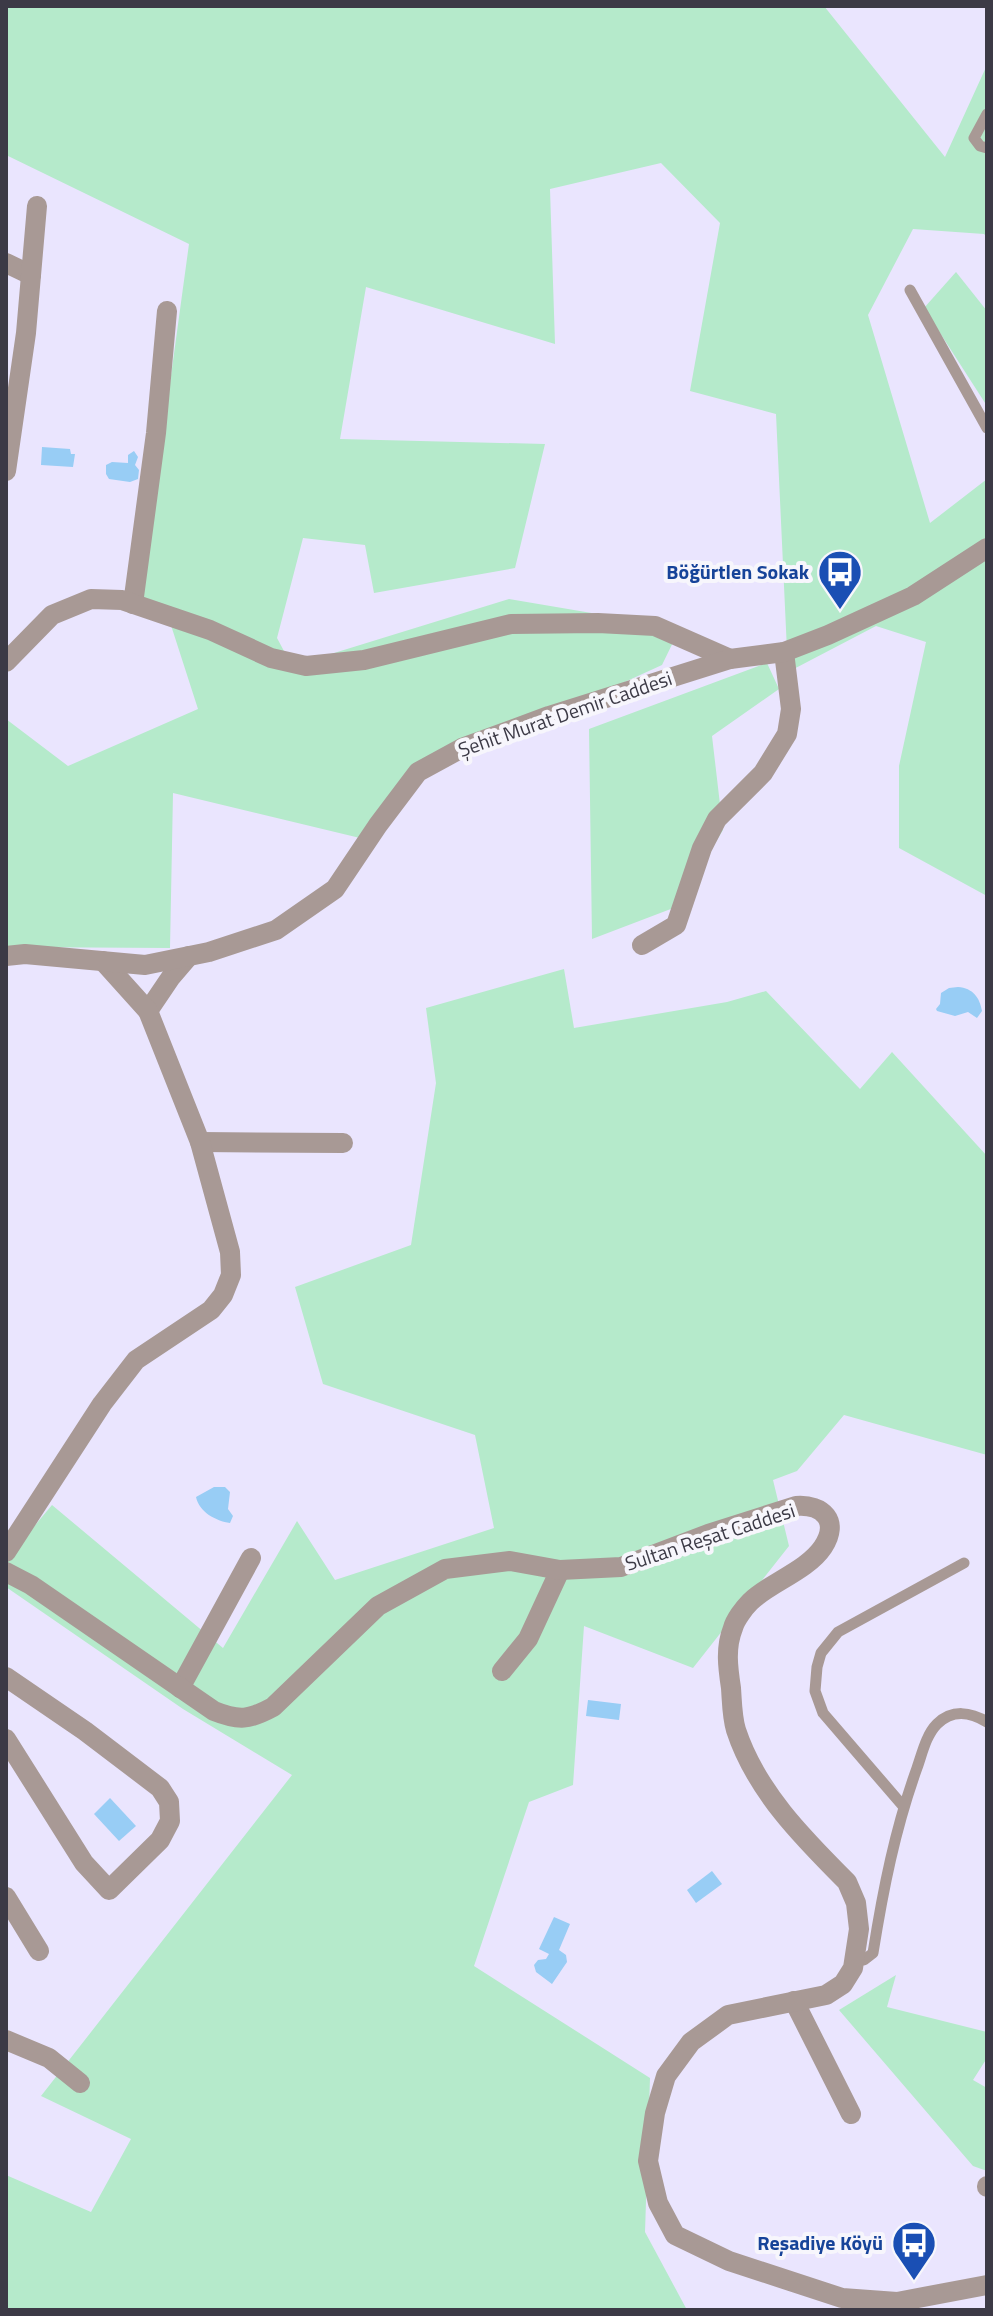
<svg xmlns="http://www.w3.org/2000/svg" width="993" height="2316" font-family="'Titillium Web',sans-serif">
<rect width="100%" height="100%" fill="#eae5fe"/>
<g fill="#b5eacb">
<polygon points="6,6 824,6 945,157 987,65 987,237 984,234 913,229 868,315 930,523 987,479 987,896 899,848 899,766 926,642 876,626 788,672 776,414 690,391 720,223 661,163 550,189 555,344 366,287 340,439 545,444 515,568 374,593 365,545 303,538 277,638 292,666 509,599 680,628 662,665 410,780 360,838 173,793 170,948 6,947 6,719 68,766 198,709 168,616 141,595 189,244 6,155"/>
<polygon points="956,272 987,311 987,406 924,308"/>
<polygon points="767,663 779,689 712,736 723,830 676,907 592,939 589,729"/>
<polygon points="564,969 574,1028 727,1002 766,991 860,1089 892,1052 987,1156 987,1455 844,1415 797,1471 773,1480 789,1546 693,1668 584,1626 573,1785 529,1802 474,1966 650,2078 645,2232 687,2310 6,2310 6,2175 91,2212 131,2139 41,2096 292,1775 183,1709 6,1587 6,1560 52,1505 223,1648 297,1521 335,1580 494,1528 475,1435 323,1384 295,1287 411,1245 436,1083 426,1008"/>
<polygon points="896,1975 887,2007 987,2032 987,2058 973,2080 987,2088 987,2171 973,2166 839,2010"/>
</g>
<g fill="#98cdf5">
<polygon points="42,447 70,449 71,454 75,454 73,467 41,465"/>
<polygon points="134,451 138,457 135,465 139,470 138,479 130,482 109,479 106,474 106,465 112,462 128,463 128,455"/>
<path d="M 958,987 C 973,988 980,998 982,1011 L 977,1018 L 968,1012 L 955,1016 L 937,1011 L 936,1009 L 940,1004 L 941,993 L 949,988 Z"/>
<path d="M 214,1487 L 225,1487 L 230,1492 L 228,1509 L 233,1516 L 230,1523 C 216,1521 199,1512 196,1497 Z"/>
<polygon points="588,1700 621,1704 619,1720 586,1716"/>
<polygon points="110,1798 136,1826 119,1841 94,1814"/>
<polygon points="712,1871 722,1884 696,1903 687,1890"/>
<polygon points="554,1917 570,1924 559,1950 566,1955 567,1962 552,1984 536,1972 534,1965 538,1960 546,1959 549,1954 539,1949"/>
</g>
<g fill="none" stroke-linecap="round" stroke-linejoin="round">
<g stroke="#a89995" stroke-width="11">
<polyline points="987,114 974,138 980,146 987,148"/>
<polyline points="910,290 987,428"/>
<polyline points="903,1806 823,1713 815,1691 817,1667 821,1653 838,1632 964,1563"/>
<path d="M 855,1959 L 864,1960 L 873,1953 C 883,1890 895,1829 917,1768 C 922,1754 926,1735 937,1724 C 952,1709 971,1712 987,1722"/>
</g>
<g stroke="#a89995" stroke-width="20">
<polyline points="6,263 31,275"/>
<polyline points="6,471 26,333 37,206"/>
<polyline points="133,604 156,433 167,311"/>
<polyline points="6,662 52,615 91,599 122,600 210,630 271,658 306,666 364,660 511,624 598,623 655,626 730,659"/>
<polyline points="642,945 676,925 702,848 717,819 763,773 787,734 791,709 784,652"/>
<polyline points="148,1011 171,977 189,956"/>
<polyline points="200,1142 343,1143"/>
<polyline points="6,1552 102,1404 136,1360 211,1310 223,1295 231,1275 230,1252 200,1142 148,1011 103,961"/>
<polyline points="502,1671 528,1639 560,1570"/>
<polyline points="6,1677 85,1731 160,1788 169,1802 170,1821 160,1840 109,1890 84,1863 6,1739"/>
<polyline points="180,1688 251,1558"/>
<polyline points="6,1897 39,1951"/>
<polyline points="794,2001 851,2114"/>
<polyline points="6,2040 49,2058 80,2083"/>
<polyline points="987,2186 987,2187"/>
</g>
<g stroke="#a89995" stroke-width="20">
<polyline points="6,956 25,954 145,965 209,952 276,930 335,889 378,825 418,772 462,748 549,716 730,659 784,652 828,635 913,596 987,548"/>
<path d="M 6,1572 L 31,1585 L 214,1711 C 239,1721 249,1720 273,1707 L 378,1606 L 445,1569 L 510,1561 L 560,1570 L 621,1567 L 708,1534 L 796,1506 C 823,1504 840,1521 823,1547 C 807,1571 769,1583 750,1602 C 744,1608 735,1620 733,1628 C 725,1648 728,1668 731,1688 C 732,1702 732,1717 736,1730 C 756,1791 803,1838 847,1882 L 856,1903 L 859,1929 L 853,1968 L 843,1984 L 826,1995 L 728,2015 L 691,2042 L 666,2076 L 655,2113 L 648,2161 L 658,2203 L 675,2235 L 729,2261 L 842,2298 L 897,2302 L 987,2285"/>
</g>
</g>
<defs>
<g id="bus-pin" transform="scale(2.3)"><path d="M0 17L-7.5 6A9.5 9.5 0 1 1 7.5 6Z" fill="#1a4fb4" stroke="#f7f6fc"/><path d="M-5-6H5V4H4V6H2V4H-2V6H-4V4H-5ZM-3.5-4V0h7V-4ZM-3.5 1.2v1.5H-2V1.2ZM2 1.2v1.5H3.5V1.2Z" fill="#fff"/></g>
</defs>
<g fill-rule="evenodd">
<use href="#bus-pin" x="840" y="572"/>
<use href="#bus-pin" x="914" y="2243"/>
</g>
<g text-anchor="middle" stroke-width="8" stroke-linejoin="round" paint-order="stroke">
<g font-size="20" font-weight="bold" fill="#164399" stroke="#f7f6fc" text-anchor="end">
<text x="809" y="579">Böğürtlen Sokak</text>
<text x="883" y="2250">Reşadiye Köyü</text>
</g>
<g font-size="20" fill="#3c3a46" stroke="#f7f6fc">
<text transform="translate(565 714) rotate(-19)" y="7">Şehit Murat Demir Caddesi</text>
<text transform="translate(710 1537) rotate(-18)" y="7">Sultan Reşat Caddesi</text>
</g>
</g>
<rect width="993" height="2316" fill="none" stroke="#3c3a46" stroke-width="16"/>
</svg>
